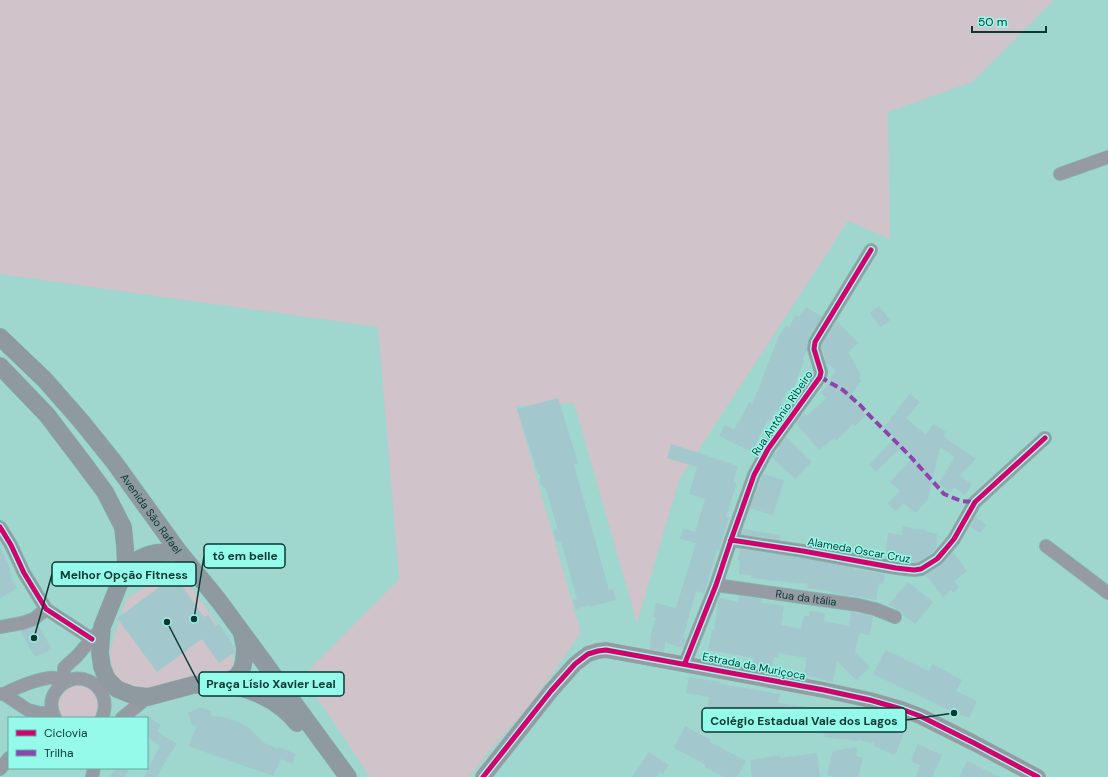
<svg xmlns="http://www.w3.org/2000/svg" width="1108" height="777" font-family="'DM Sans',sans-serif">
<rect width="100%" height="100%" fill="#9fd6ce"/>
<g fill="#d0c3c9">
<polygon points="0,0 1054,0 972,82 888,112 890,239 848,221 679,480 637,623 574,403 516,406 581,633 533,701 496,743 469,777 370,777 303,676 399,579 378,327 0,274"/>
<polygon points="178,569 232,645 233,666 228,677 146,691 125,689 113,677 110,650 127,598"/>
<path d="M 74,684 C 78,684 83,684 86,686 C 99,692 103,706 96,718 L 61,718 L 60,717 C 55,699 57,693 74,684 Z"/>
</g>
<g fill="#a2c8cd">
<polygon points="879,306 890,320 881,327 870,313"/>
<polygon points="806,307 822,317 808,338 807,350 802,360 804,361 792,392 787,390 781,403 783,404 779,412 776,410 770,421 767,420 752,452 719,436 725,425 734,430 739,420 740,421 749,402 752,404 763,379 762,379 779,336 786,325 789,327 796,315 799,317"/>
<polygon points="837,321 858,343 848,352 861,375 859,379 861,380 849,398 866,415 855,426 853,424 836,441 834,438 819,450 796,423 799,418 805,414 806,416 827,398 821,393 831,380 830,379 836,370 826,362 822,348 822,345"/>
<polygon points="910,394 920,402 906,418 926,435 933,424 946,432 943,436 976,459 959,476 972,484 965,495 954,487 951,492 938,484 955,457 940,447 928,499 916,513 903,503 896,511 888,504 900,490 890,482 914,456 902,446 876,472 869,465 895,438 883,427 891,419 890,418 896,413 895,412"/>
<polygon points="558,398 578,463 574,465 609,590 613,589 616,600 589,607 589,605 576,609 573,600 577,599 561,541 556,542 553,531 558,530 546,489 540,484 540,474 538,474 517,409"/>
<polygon points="786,437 812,462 795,479 772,457 779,448 778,447"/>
<polygon points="671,444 738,466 733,482 736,483 736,485 726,517 729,517 719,550 717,549 704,594 696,591 683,638 686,639 683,648 665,642 664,652 650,649 651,634 656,618 653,617 656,603 676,608 696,543 680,539 683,528 695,532 705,499 689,494 697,467 667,458"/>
<polygon points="763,474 784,480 773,515 750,508"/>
<polygon points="975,517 986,525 980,533 970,526"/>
<polygon points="903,526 912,528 912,529 927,530 927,532 937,534 936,549 932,553 918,562 914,562 885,558 888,533 902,535"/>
<polygon points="743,529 780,535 780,540 741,534"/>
<polygon points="0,547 8,563 11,578 17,588 0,598"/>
<polygon points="740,549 802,558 854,568 854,569 885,574 883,584 879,583 876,600 850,595 850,596 831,593 831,591 807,588 808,584 751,578 752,575 739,574 740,561 738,560"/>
<polygon points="953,552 967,571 954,581 959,587 953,593 951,590 943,597 926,575 941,565"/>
<polygon points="153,564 160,571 164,568 180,587 182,586 204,617 208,615 216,626 219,624 234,647 235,652 219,663 202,639 157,672 117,618 160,587 141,569"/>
<polygon points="908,582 933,602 915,624 902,614 901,612 889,604"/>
<polygon points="739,596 762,599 762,603 784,606 781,625 801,629 804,616 809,616 810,611 825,613 824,621 849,626 851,612 873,616 870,635 859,633 855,652 870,667 856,680 837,661 833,682 819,679 819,678 804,675 807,658 778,653 778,657 774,657 772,669 753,665 754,658 708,650 712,630 714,631 719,598 738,602"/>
<polygon points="38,625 52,649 35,657 20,631"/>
<polygon points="886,650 929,671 932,664 962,680 956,691 977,701 969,718 948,709 948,710 910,691 910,692 873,674"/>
<polygon points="689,677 720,682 720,684 780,694 778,703 820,709 819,712 839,714 839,716 874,720 904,733 895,755 874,746 874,743 865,742 858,739 858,741 824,737 825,734 715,715 714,722 705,720 709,697 686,693"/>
<polygon points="200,707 211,711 211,716 227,718 240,723 249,728 264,743 278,749 279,747 296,754 292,764 281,759 273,776 188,746 197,726 192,725 188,713"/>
<polygon points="147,716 161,725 157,731 177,744 165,762 157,777 144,777 160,746 147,737"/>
<polygon points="685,726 711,740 710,742 746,761 737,777 724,777 705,767 706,765 674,748"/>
<polygon points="918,744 942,755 932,777 916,777 920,765 912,762 913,760 911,760"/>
<polygon points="857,747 856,756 863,758 858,777 836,777 827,775 833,751"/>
<polygon points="649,752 669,765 663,774 660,772 656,777 632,777"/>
<polygon points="817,753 820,777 752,777 750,760 780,755 780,758"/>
<polygon points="967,761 999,777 959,777"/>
<polygon points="116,768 130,768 124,777 110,777"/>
</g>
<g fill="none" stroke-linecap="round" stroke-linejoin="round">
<g stroke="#85b2ac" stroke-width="14">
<g id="minor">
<polyline points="1060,174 1108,157"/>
<polyline points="0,527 11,545 24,573 46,609 92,639"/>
<polyline points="731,540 803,551 896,568 914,570 921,569 937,559 944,551 954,539 975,502 1045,438"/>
<polyline points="1046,546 1108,593"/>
<path id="s1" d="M 716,585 L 858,605 L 875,609 L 895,617"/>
<polyline points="0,627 22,623 34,619 46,609"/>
<polyline points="685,663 716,585 731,540 754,475 768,449 820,377 821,372 814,349 815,342 871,250"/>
<polyline points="68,681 64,674 64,668 77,656 97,633"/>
<path d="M 0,694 L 4,694 C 15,688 43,676 56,678 C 59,679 61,681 64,683"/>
<polyline points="4,694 28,710 40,713 53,713"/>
<path d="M 55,718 C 51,710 50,701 54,694 C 71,663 116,683 102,718"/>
<polyline points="122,718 148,697"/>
<polyline points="0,769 9,758"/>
<polyline points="92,777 94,768"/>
</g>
</g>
<g stroke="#85b2ac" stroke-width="16">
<polyline id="tertiary" points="483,777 551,691 575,664 588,654 598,651 606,650 824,690 870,700 901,709 920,716 974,743 1038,777"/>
</g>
<g stroke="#85b2ac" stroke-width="18">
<g id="secondary">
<path id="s2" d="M 0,337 L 45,380 L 81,421 L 114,462 L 179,552 L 219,601 L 348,777"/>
<polyline points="0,366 47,415 85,465 105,492 123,527 125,547 126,567 102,627 100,653 102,667 107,679 117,689 132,695 148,697 193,685 221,683 231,680 237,676 242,669 244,660 245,649 242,633"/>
<path d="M 126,567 C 147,552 154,552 179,552"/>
<path d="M 221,683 C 251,689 278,699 297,723"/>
</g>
</g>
<use href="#minor" stroke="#969aa2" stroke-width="12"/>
<use href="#tertiary" stroke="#969aa2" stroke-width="15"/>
<use href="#secondary" stroke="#8e9aa0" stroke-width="17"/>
<polyline stroke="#8e44ad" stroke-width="4" stroke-dasharray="8 4" stroke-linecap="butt" points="820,377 843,390 861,406 868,414 910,456 944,494 961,501 975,502"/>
<g stroke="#96faea" stroke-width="8">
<g id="cycleway">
<polyline points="0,527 11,545 24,573 46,609 92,639"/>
<polyline points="731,540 803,551 896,568 914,570 921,569 937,559 944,551 954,539 975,502 1045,438"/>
<polyline points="685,663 716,585 731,540 754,475 768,449 820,377 821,372 814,349 815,342 871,250"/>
<polyline points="483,777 551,691 575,664 588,654 598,651 606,650 824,690 870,700 901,709 920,716 974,743 1038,777"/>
</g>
</g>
<use href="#cycleway" stroke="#d6006c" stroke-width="5"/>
</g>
<g text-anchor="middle" stroke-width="3" stroke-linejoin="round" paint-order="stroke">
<g font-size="11" fill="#0b3833" stroke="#96faea">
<text transform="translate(782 413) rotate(-56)" y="4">Rua Antônio Ribeiro</text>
<text dy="4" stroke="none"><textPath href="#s2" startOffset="233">Avenida São Rafael</textPath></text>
<text transform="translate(859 550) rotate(10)" y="4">Alameda Oscar Cruz</text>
<text dy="4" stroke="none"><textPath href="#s1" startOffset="91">Rua da Itália</textPath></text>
<text transform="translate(754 666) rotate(11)" y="4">Estrada da Muriçoca</text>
</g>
</g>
<path fill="none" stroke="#0b3833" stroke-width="1.5" d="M194 619L204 556M34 638L52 574M167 622L199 684M954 713L906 720"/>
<g fill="#0b3833" stroke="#96faea" stroke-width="1.5">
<circle cx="194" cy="619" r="4"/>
<circle cx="34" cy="638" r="4"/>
<circle cx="167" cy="622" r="4"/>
<circle cx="954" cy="713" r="4"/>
</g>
<g fill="#96faea" stroke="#0b3833" stroke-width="1.5">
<rect x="204" y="544" width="81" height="24" rx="4"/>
<rect x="52" y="562" width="144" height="24" rx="4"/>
<rect x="199" y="672" width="145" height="24" rx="4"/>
<rect x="702" y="708" width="204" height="24" rx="4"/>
</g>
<g font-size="12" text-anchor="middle" font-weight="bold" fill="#0b3833">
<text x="245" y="560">tô em belle</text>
<text x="124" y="579">Melhor Opção Fitness</text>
<text x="271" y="688">Praça Lísio Xavier Leal</text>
<text x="804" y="725">Colégio Estadual Vale dos Lagos</text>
</g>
<rect x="8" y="717" width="140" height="52" fill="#96faea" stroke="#5eaca1"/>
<rect x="16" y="730" width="20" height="6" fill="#d6006c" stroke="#5eaca1"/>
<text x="44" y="737" font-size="12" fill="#0b3833">Ciclovia</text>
<rect x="16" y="750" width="20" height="6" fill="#8e44ad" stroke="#5eaca1"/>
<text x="44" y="757" font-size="12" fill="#0b3833">Trilha</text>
<path d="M972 26v6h74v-6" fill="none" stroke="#0b3833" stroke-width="2"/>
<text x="978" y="26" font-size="12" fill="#0b3833" stroke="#96faea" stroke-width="3" paint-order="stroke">50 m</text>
</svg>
